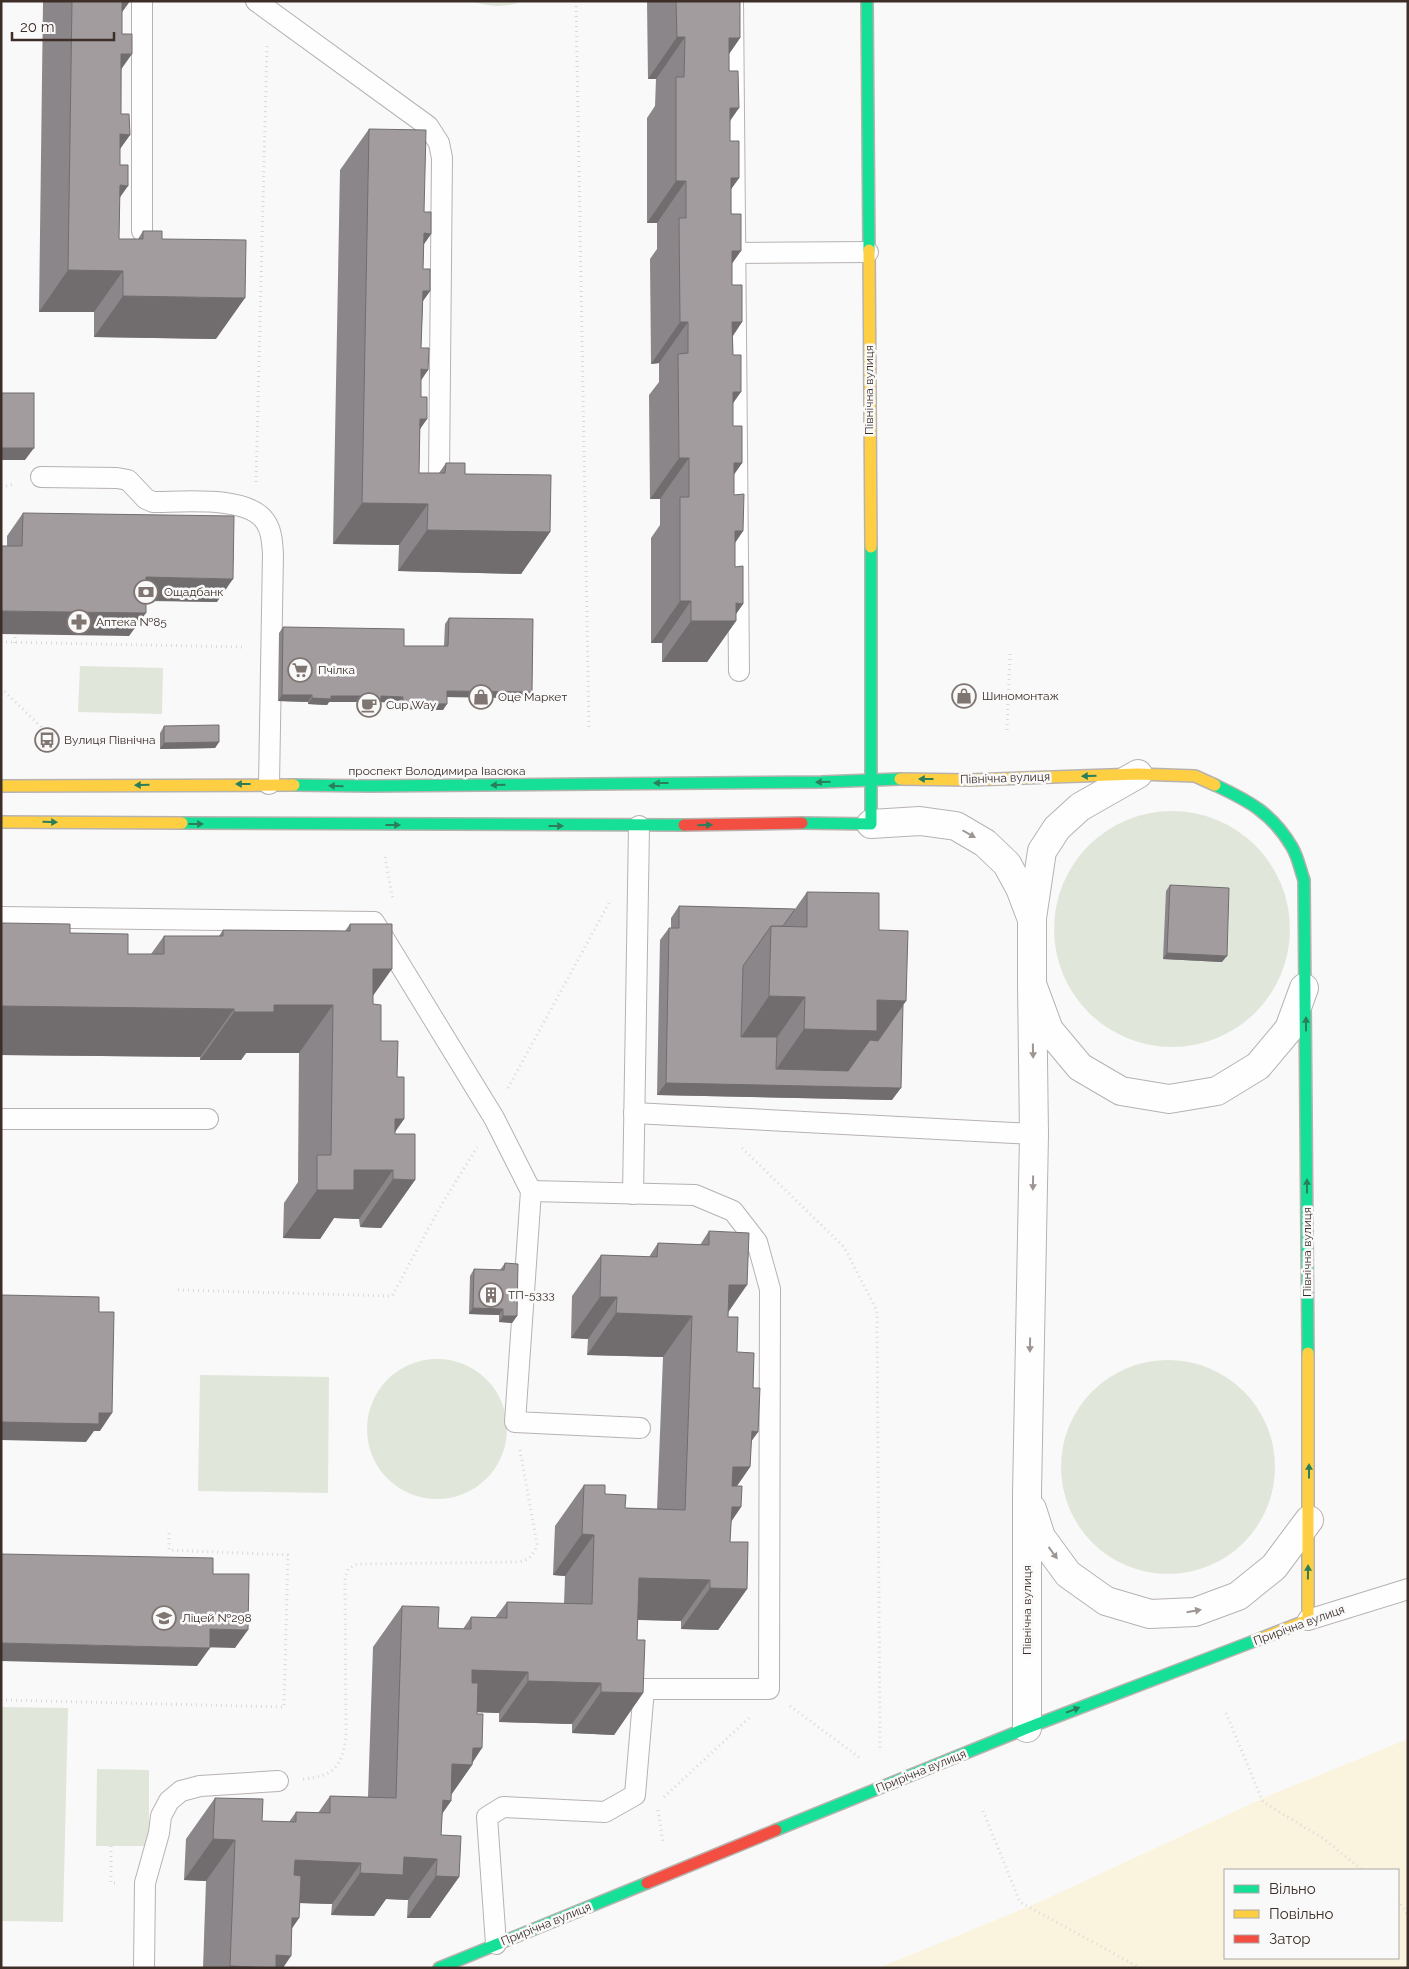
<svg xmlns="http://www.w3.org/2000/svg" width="1409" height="1969" font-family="Raleway,sans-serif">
<rect width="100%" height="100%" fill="#f9f9f9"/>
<g fill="#e0e7da">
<path d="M 471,1 L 523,1 C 505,8 489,7 471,1 Z"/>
<polygon points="80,666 163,668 162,714 78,712"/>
<circle cx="1172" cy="929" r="118"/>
<circle cx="437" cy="1429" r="70"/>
<circle cx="1168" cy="1467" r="107"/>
<polygon points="200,1375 329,1377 328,1493 198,1491"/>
<polygon points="1,1707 68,1708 63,1922 1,1921"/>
<polygon points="97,1769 149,1770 149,1846 96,1846"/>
</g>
<path fill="#faf4df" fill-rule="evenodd" d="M 1408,1739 L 1408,1968 L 878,1968 L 1035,1904 L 1270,1795 ZM 1225,1870 L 1398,1870 L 1398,1958 L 1225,1958 Z"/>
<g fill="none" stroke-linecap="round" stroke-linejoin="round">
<g stroke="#b8b2af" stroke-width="22">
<g id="lane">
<polyline points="256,1 428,126 439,143 442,158 439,475"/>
<polyline points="733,1 739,671"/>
<polyline points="142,231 142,1"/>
<polyline points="735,253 868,252"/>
<path d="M 41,477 L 117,478 L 128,480 L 146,499 L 153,502 C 182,502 247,495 265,521 C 272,531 272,542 273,554 L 269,784"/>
<polyline points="1,917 374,922 494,1118 531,1191 515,1422 640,1428"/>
<polyline points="634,1113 1034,1134"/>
<polyline points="1,1119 208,1119"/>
<polyline points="633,1194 639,826"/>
<polyline points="1308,1620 1408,1589"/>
<polyline points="496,1944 487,1817 503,1807 605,1812 635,1795 644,1689 769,1689 770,1289 757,1242 733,1211 695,1195 531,1191"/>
<polyline points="144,1968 145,1883 159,1833 161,1816 169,1801 181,1791 200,1786 278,1781"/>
</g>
</g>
<g stroke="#b8b2af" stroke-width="30">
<g id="street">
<polyline points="1138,774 1080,807 1057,828 1042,851 1032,918 1032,984 1049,1030 1080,1067 1121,1091 1169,1099 1217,1091 1258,1066 1289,1029 1304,988"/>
<polyline points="871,824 920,821 956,826 985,843 1007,864 1020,888 1031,917"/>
<polyline points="1032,1509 1041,1537 1068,1574 1106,1601 1150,1614 1195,1612 1238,1596 1274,1567 1309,1520"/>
<polyline points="1027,1728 1027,1493 1034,1134 1032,984"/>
</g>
</g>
<g stroke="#b8b2af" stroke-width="14">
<g id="fast">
<polyline points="867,1 869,250"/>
<polyline points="294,785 370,786 821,782 900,779"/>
<path d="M 1215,785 C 1249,801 1272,813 1292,847 C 1298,857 1300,869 1304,880 L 1308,1353"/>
<polyline points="182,823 684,825"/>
<polyline points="802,823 871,824 871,547"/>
<polyline points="776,1830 1027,1728 1262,1638"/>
<polyline points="439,1968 647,1883"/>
</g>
</g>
<g stroke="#b8b2af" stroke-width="14">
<g id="slow">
<polyline points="869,250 871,547"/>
<polyline points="900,779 970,780 1138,774 1195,776 1215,785"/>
<polyline points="1,786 294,785"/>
<polyline points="1,822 182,823"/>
<polyline points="1262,1638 1308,1620 1308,1353"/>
</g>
</g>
<g stroke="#b8b2af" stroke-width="14">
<g id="jam">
<polyline points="684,825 802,823"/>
<polyline points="647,1883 776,1830"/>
</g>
</g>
<g stroke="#dad9d8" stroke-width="3" stroke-dasharray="1 4" stroke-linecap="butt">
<polyline points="576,1 589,731"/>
<polyline points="256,482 267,44"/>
<polyline points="1,487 15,484"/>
<polyline points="1,642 243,647"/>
<polyline points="15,643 15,635"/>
<polyline points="1,688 41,727 40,740"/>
<polyline points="1007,730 1010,654"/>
<polyline points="385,857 393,900"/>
<polyline points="508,1088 609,903"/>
<polyline points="742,1148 844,1247 877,1311 880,1748"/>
<polyline points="178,1290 392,1296 439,1209 477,1147"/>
<polyline points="1,1700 284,1707 288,1555 169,1550 169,1531"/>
<polyline points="790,1706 860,1758"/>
<polyline points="1226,1713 1263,1802 1324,1839 1362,1870"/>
<path d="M 303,1779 C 334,1776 342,1767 346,1736 L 345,1578 L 348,1569 L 357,1564 L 517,1562 C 529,1561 534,1555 537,1544 L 520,1450"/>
<polyline points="664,1797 749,1718"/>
<polyline points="658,1810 663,1843"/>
<polyline points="983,1811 1020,1902 1140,1968"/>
<polyline points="111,1846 111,1883 118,1883"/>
<polyline points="1398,1900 1408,1915"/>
</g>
<use href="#lane" stroke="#fefefe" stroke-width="20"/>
<use href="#street" stroke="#fefefe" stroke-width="28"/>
<use href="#fast" stroke="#16e098" stroke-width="11"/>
<use href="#slow" stroke="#ffcf43" stroke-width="11"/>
<use href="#jam" stroke="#f24e42" stroke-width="11"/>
</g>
<g fill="#8b8689">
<polygon points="43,1 130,1 122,12 121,114 130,135 120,148 119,239 138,239 143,231 162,239 216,339 94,337 94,312 39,312"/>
<polygon points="647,1 740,1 740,38 729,54 730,141 739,178 731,189 732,285 742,322 733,336 733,426 742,463 734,474 734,495 743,531 735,543 735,567 743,604 736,614 736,621 707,662 662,662 662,643 651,643 651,538 660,525 660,499 650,499 649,395 659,382 659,363 651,364 650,259 657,249 657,223 647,223 647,118 655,106 656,79 648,79"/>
<polygon points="369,129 424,212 431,234 424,244 423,269 430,291 423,301 421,348 428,370 421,380 421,397 427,419 420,429 419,473 439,473 446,463 465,474 550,532 521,574 398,571 399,545 333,544 340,170"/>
<polygon points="23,513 217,602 146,601 129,636 7,546 7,536"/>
<polygon points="449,618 528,698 447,697 443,710 398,709 398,703 379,702 377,705 360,705 360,702 329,702 327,705 308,704 308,702 278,701 279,633 283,627 404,646 444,646 445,624"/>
<polygon points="164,726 219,742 215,748 160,749 160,733"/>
<polygon points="1170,885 1222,962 1163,959 1166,891"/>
<polygon points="807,892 879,930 906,1001 903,1005 892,1100 657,1095 660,940 669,928 671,928 671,918 679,906 795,909"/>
<polygon points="1,923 70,933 128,954 151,954 164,936 219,936 223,930 345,931 350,924 373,996 373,1004 381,1041 397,1077 404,1119 395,1132 395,1134 415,1180 381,1228 360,1227 359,1219 334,1218 320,1239 283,1238 284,1203 298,1182 299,1053 246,1053 241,1060 200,1060 200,1057 1,1055"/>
<polygon points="709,1231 728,1312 728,1317 737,1352 753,1388 758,1432 751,1441 750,1467 737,1486 741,1507 731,1522 730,1542 747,1589 718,1630 681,1629 681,1621 638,1620 637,1640 643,1693 614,1735 572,1733 572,1724 499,1722 499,1713 477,1712 472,1765 451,1794 451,1801 442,1814 441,1835 459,1877 430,1918 407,1918 408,1900 386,1899 374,1916 331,1915 332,1904 300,1903 299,1918 292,1928 283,1968 203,1968 206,1881 184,1880 186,1839 215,1798 262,1821 289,1822 296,1812 318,1813 330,1796 368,1797 373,1647 402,1606 438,1628 463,1629 471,1617 495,1618 507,1602 564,1604 565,1576 553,1575 555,1526 584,1485 605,1494 625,1508 657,1509 663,1357 587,1355 588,1339 571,1338 572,1296 601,1255 649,1257 658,1243 700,1245"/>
<polygon points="505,1263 517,1316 512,1323 499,1322 499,1315 469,1314 470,1276 474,1269 500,1270"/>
</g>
<g fill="#716d6f">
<polygon points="121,1 130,1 102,40"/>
<polygon points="677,37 685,37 656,79 648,79"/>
<polygon points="729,38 740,38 711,80"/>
<polygon points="121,54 132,54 103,95"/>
<polygon points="730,108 739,108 710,150"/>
<polygon points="120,134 130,135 101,176"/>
<polygon points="731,178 739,178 710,219"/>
<polygon points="676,181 686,181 657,223 647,223"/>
<polygon points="120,185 128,186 99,227"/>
<polygon points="424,233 431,234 402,275"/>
<polygon points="732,251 741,251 712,292"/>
<polygon points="68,270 123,271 94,312 39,312"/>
<polygon points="423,291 430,291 401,332"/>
<polygon points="123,296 245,298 216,339 94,337"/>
<polygon points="680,322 688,322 659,363 651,364"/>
<polygon points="732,322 742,322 713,364"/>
<polygon points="421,369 428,370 400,411"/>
<polygon points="733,392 741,392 712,433"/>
<polygon points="420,419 427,419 398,460"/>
<polygon points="1,448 34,448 25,460 1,460"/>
<polygon points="679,458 689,458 660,499 650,499"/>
<polygon points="734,463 742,463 713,505"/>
<polygon points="362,503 428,504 399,545 333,544"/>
<polygon points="427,530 550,532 521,574 398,571"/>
<polygon points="735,531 743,531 714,573"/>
<polygon points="146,577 233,579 217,602 130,600"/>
<polygon points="680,601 691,601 662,643 651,643"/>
<polygon points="736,603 743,604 731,621 736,621 707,662 662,662 691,621"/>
<polygon points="1,611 146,613 129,636 1,634"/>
<polygon points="447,691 532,692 528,698 443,697"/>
<polygon points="282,695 312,695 308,702 278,701"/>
<polygon points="331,696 365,696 360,702 329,702 327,705 308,704 312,698"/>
<polygon points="381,696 403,697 398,703 379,702 377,705 360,705 365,699"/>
<polygon points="403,703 447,704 443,710 398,709"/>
<polygon points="219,742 215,748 160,749 164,743"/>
<polygon points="1167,953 1227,956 1222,962 1163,959"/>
<polygon points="373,969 392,969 358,1017"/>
<polygon points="769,996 805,997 769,1049 733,1049"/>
<polygon points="877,1000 906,1001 869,1053 840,1083 768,1081 804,1029"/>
<polygon points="274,1005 333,1005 299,1053 246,1053 241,1060 200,1060 234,1012"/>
<polygon points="1,1006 234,1009 200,1057 1,1055"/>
<polygon points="666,1083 901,1088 892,1100 657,1095"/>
<polygon points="395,1119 404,1119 370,1167"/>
<polygon points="354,1170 393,1170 359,1219 334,1218 320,1239 283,1238 317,1190"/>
<polygon points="393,1179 415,1180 381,1228 360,1227"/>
<polygon points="729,1285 747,1285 718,1327"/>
<polygon points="600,1297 617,1297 588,1339 571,1338"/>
<polygon points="473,1308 503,1309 499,1315 469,1314"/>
<polygon points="616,1313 692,1316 663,1357 587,1355"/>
<polygon points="503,1316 517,1316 512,1323 499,1322"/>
<polygon points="99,1413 112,1413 100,1431 94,1431 86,1442 1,1440 1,1422"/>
<polygon points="752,1431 758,1432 733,1467 750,1467 721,1509 704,1509"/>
<polygon points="732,1507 741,1507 712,1549"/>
<polygon points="582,1534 594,1535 565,1576 553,1575"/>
<polygon points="639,1578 710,1580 681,1621 610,1619"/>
<polygon points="710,1588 747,1589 718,1630 681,1629"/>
<polygon points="210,1629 248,1630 235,1648 197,1647"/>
<polygon points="1,1643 210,1648 197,1666 1,1661"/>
<polygon points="472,1670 528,1672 499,1713 443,1711"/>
<polygon points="528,1681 601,1683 572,1724 499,1722"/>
<polygon points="601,1692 643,1693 614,1735 572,1733"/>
<polygon points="473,1748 482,1748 471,1765 472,1765 447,1801 451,1801 422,1842 452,1764"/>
<polygon points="213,1839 235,1840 206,1881 184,1880"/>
<polygon points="404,1857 437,1859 408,1900 386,1899 374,1916 331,1915 360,1873"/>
<polygon points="295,1860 361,1863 332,1904 266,1902"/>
<polygon points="436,1876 459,1877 430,1918 407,1918"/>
<polygon points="292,1918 299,1918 270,1960"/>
<polygon points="276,1955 291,1956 283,1968 229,1968 230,1966"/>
</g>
<g fill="#a29c9f" stroke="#716d6f">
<polygon points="72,1 122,1 122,34 132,34 132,54 121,54 121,114 129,114 130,135 120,134 120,165 128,165 128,186 120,185 119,239 143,239 143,231 162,231 162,239 246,240 245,298 123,296 123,271 68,270"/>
<polygon points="676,1 740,1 740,38 729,38 729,71 738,71 739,108 730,108 730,141 739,141 739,178 731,178 731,214 741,214 741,251 732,251 732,285 742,285 742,322 732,322 733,355 741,355 741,392 733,392 733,426 742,426 742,463 734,463 734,495 744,494 743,531 735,531 735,567 743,566 743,604 736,603 736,621 691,621 691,601 680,601 680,497 689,497 689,458 679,458 678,354 688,353 688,322 680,322 679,218 686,218 686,181 676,181 676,77 684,77 685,37 677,37"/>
<polygon points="369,129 426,130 424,212 431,212 431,234 424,233 423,269 430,269 430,291 423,291 421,348 429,348 428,370 421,369 421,397 427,397 427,419 420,419 419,473 445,473 446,463 465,463 465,474 551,475 550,532 427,530 428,504 362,503"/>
<rect x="1" y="393" width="33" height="55"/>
<polygon points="23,513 234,516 233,579 146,577 146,613 1,611 1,546 22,546"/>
<polygon points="449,618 533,619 532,692 447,691 447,704 403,703 403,697 381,696 381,699 365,699 365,696 331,696 331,699 312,698 312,695 282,695 283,627 404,629 404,646 448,646"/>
<polygon points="219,725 219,742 164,743 164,726"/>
<polygon points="1170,885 1229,888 1227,956 1167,953"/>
<polygon points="807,892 879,893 879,930 908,931 906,1001 877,1000 877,1031 804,1029 805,997 769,996 771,926 807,927"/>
<polygon points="679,906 795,909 783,926 771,926 743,966 741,1037 777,1037 776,1069 848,1071 870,1040 878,1041 903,1005 901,1088 666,1083 669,928 679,928"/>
<polygon points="1,923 70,924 70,933 128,934 128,954 164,954 164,936 223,936 223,930 350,931 350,924 392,924 392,969 373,969 373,1004 381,1005 381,1041 398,1041 397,1077 404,1077 404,1119 395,1119 395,1134 415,1134 415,1180 393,1179 393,1170 354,1170 354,1190 317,1190 317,1155 331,1155 333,1005 274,1005 274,1012 234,1012 234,1009 1,1006"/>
<polygon points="709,1231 749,1233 747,1285 729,1285 728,1317 738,1317 737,1352 754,1353 753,1388 760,1388 758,1432 752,1431 750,1467 733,1467 732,1486 742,1486 741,1507 732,1507 730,1542 748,1542 747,1589 710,1588 710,1580 639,1578 637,1640 645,1640 643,1693 601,1692 601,1683 528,1681 528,1672 472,1670 472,1683 478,1683 477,1714 483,1714 482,1748 473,1748 472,1765 452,1764 451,1801 443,1800 441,1835 461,1836 459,1877 436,1876 437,1859 404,1857 403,1875 360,1873 361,1863 295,1860 294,1875 301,1876 299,1918 292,1918 291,1956 276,1955 276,1968 230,1966 235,1840 213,1839 215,1798 263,1799 262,1821 296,1822 296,1812 330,1813 330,1796 396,1798 402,1606 439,1607 438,1628 471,1629 471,1617 507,1618 507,1602 592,1604 594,1535 582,1534 584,1485 605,1485 605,1494 626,1495 625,1508 685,1510 692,1316 616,1313 617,1297 600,1297 601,1255 657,1257 658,1243 709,1245"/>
<polygon points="505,1263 518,1264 517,1316 503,1316 503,1309 473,1308 474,1269 504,1270"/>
<polygon points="1,1295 99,1297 99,1312 114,1312 112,1413 99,1413 99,1424 1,1422"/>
<polygon points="1,1554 213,1558 213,1574 249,1574 248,1630 210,1629 210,1648 1,1643"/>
</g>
<defs><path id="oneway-solid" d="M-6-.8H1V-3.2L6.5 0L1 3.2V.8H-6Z" transform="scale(1.25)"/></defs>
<g fill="#2b7e5a">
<use href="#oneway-solid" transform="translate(1089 776) rotate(178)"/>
<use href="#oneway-solid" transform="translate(926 779) rotate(-180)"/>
<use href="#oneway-solid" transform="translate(823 782) rotate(178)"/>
<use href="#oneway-solid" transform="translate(661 783) rotate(180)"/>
<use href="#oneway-solid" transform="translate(243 784) rotate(-180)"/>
<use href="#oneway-solid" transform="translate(142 785) rotate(179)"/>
<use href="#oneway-solid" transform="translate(498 785) rotate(179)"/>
<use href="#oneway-solid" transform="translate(336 786) rotate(-179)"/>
<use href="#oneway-solid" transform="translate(50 822) rotate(1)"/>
<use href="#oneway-solid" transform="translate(196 824)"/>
<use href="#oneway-solid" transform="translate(393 825)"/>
<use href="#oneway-solid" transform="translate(705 825) rotate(-1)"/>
<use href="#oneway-solid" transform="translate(556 826)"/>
<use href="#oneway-solid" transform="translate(1306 1024) rotate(-90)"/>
<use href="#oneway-solid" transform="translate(1307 1186) rotate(-90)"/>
<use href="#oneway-solid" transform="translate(1309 1471) rotate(-90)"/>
<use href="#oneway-solid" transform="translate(1308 1572) rotate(-89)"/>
<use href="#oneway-solid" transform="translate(1073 1710) rotate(-21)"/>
</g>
<g fill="#9e9693">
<use href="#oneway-solid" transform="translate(969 834) rotate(30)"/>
<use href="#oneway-solid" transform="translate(1033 1051) rotate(89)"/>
<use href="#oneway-solid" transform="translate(1033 1183) rotate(91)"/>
<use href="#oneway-solid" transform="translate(1030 1345) rotate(91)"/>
<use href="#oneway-solid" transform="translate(1053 1553) rotate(54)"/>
<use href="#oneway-solid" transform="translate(1194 1611) rotate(-10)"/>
</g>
<defs>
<g id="bank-ring" transform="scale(1.25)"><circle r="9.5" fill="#f9f9f9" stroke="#7f7571" stroke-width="1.5"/><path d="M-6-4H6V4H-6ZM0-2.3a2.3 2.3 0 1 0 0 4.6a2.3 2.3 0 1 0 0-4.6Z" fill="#7f7571"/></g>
<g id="pharmacy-ring" transform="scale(1.25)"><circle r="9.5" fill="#f9f9f9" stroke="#7f7571" stroke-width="1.5"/><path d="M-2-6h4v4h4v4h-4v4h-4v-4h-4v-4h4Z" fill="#7f7571"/></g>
<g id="supermarket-ring" transform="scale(1.25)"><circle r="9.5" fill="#f9f9f9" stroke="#7f7571" stroke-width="1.5"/><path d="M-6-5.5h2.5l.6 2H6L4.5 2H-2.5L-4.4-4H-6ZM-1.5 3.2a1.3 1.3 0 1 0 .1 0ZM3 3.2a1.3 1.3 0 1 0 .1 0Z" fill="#7f7571"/></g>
<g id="shop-ring" transform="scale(1.25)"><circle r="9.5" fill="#f9f9f9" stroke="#7f7571" stroke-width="1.5"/><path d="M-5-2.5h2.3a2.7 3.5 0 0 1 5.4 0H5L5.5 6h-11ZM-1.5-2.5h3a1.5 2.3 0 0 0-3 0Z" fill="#7f7571"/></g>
<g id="cafe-ring" transform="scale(1.25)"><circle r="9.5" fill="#f9f9f9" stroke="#7f7571" stroke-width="1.5"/><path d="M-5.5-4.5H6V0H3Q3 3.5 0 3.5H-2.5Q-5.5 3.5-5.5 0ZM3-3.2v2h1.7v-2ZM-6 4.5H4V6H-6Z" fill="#7f7571"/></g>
<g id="bus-ring" transform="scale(1.25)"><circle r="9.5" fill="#f9f9f9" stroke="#7f7571" stroke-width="1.5"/><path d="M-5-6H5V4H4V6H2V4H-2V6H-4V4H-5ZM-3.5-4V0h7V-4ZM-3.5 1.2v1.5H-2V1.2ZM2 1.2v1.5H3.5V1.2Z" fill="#7f7571"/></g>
<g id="building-ring" transform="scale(1.25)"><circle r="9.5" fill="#f9f9f9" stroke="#7f7571" stroke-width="1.5"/><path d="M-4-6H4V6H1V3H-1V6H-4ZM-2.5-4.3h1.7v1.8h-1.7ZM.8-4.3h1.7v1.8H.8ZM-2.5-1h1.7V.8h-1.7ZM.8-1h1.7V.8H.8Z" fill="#7f7571"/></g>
<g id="school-ring" transform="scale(1.25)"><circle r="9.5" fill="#f9f9f9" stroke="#7f7571" stroke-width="1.5"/><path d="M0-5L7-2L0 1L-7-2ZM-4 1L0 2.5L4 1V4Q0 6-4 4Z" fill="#7f7571"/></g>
</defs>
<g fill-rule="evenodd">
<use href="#bank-ring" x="146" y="592"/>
<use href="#pharmacy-ring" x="79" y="622"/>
<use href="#supermarket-ring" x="300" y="670"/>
<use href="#shop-ring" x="964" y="696"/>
<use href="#shop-ring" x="481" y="697"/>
<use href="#cafe-ring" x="369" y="705"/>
<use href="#bus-ring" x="47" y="740"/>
<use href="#building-ring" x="491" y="1295"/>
<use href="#school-ring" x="164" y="1618"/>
</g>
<g text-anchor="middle" stroke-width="5" stroke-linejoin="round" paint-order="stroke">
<g font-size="12" fill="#3d2e28" stroke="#f9f9f9">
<text transform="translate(869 390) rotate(-90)" y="4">Північна вулиця</text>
<text x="437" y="775">проспект Володимира Івасюка</text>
<text transform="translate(1005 778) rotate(-2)" y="4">Північна вулиця</text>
<text transform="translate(1307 1252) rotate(-90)" y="4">Північна вулиця</text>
<text transform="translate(1027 1610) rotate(-90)" y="4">Північна вулиця</text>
<text transform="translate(1299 1625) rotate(-20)" y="4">Прирічна вулиця</text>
<text transform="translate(921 1771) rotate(-22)" y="4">Прирічна вулиця</text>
<text transform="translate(546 1924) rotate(-22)" y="4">Прирічна вулиця</text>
</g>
<g font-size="12" fill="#3d2e28" stroke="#f9f9f9" text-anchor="start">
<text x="164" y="596">Ощадбанк</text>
<text x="96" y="626">Аптека №85</text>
<text x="318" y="674">Пчілка</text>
<text x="982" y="700">Шиномонтаж</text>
<text x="498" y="701">Оце Маркет</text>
<text x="386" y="709">Cup Way</text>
<text x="64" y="744">Вулиця Північна</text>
<text x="508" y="1299">ТП-5333</text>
<text x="182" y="1622">Ліцей №298</text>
</g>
</g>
<rect width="1409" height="1969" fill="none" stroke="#3d2e28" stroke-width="5"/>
<rect x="1224" y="1869" width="175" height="90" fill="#f9f9f9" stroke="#aea8a5"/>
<rect x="1234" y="1885" width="25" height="8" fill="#16e098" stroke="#aea8a5"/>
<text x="1269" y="1894" font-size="15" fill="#3d2e28">Вільно</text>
<rect x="1234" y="1910" width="25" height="8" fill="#ffcf43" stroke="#aea8a5"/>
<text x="1269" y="1919" font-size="15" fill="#3d2e28">Повільно</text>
<rect x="1234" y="1935" width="25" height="8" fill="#f24e42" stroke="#aea8a5"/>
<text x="1269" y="1944" font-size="15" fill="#3d2e28">Затор</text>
<path d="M12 32v8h102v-8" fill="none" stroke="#3d2e28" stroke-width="2.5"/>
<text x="20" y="32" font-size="15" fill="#3d2e28" stroke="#f9f9f9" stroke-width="4" paint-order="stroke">20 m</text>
</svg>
